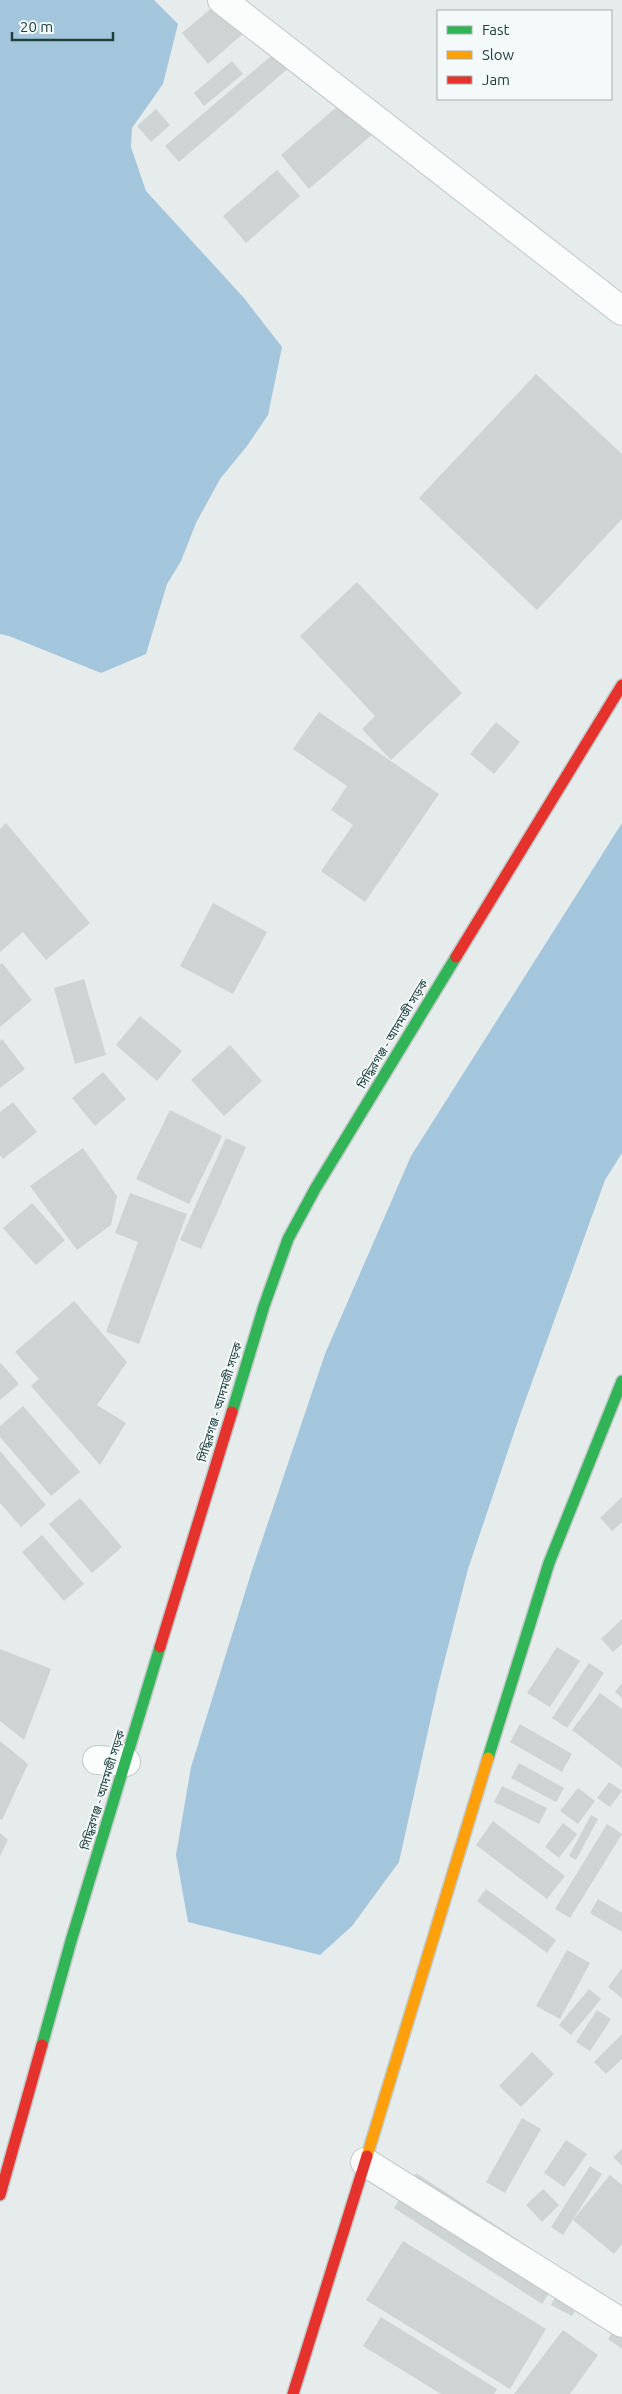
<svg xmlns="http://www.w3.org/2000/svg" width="622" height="2394" font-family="Ubuntu,'Noto Sans Bengali',sans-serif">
<rect width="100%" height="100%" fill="#e6ebeb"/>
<g fill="#a4c6dd">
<polygon points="0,0 154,0 178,24 163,84 132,128 131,147 146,191 244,298 282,347 268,415 247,446 220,479 196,523 181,561 167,584 146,654 101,673 9,636 0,634"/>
<polygon points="622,823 622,1153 605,1180 519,1418 468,1569 438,1686 399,1862 352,1926 320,1955 188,1922 176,1855 191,1767 252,1570 325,1354 411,1156"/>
</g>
<g fill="#ced4d3">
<polygon points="221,0 257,22 208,64 182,33"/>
<polygon points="277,51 290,67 179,162 165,146"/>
<polygon points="232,61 243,74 204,106 194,93"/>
<polygon points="354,92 382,126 309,189 281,155"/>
<polygon points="156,109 170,125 151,142 137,126"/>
<polygon points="277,170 300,196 246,243 223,216"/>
<polygon points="536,374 622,454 622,519 537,610 419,498"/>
<polygon points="357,582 462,693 391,760 362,729 375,716 300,636"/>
<polygon points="319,712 439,794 365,902 321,871 353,825 331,810 347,786 293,749"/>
<polygon points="496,722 520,742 494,774 470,754"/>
<polygon points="6,823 90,923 46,960 23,932 0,952 0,829"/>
<polygon points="213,903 267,932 233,994 180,966"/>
<polygon points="2,963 32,1000 0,1027 0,965"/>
<polygon points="84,979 106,1055 75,1064 54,988"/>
<polygon points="140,1016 182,1051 157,1081 116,1045"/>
<polygon points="2,1039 25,1069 0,1088 0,1041"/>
<polygon points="230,1045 262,1081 224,1116 191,1080"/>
<polygon points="103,1072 126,1099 95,1126 72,1098"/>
<polygon points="13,1102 37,1132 3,1159 0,1155 0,1112"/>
<polygon points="170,1110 222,1136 189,1204 136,1179"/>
<polygon points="226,1138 246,1147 201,1249 180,1240"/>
<polygon points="83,1148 117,1196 111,1225 77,1250 30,1186"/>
<polygon points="130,1193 187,1214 139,1344 106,1332 138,1242 115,1233"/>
<polygon points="32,1203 65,1240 36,1265 3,1228"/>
<polygon points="74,1301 127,1362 97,1405 126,1423 100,1465 31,1386 39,1379 15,1352"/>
<polygon points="1,1363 19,1384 0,1400 0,1364"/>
<polygon points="23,1406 80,1472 51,1496 0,1437 0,1426"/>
<polygon points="0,1451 46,1505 21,1527 0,1503"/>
<polygon points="622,1497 622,1522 612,1531 600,1518"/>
<polygon points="80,1498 122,1547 92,1573 49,1524"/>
<polygon points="42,1535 84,1584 64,1601 22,1552"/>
<polygon points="622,1619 622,1644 613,1652 601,1639"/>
<polygon points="557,1647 580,1661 550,1707 527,1693"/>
<polygon points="0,1649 51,1669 24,1740 0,1721"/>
<polygon points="589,1663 604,1673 567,1728 552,1718"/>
<polygon points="622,1683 622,1698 615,1692"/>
<polygon points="600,1693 622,1709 622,1768 572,1730"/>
<polygon points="520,1724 572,1754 562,1772 510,1742"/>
<polygon points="0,1741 28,1764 2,1820 0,1819"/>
<polygon points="519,1763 564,1788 556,1802 511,1778"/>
<polygon points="609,1782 622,1791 610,1807 597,1798"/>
<polygon points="502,1786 547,1808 539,1824 494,1802"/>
<polygon points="578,1788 595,1801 578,1824 560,1811"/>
<polygon points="591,1815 598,1819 576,1860 569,1856"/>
<polygon points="493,1821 565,1876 547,1899 476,1845"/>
<polygon points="563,1823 577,1834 559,1858 545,1847"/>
<polygon points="607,1824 622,1834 570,1918 555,1909"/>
<polygon points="0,1833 8,1840 0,1856"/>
<polygon points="486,1889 556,1940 547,1953 477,1901"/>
<polygon points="598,1899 622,1913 622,1932 590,1913"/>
<polygon points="567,1950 590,1963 560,2019 536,2006"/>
<polygon points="622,1968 622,1998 608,1987"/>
<polygon points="589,1989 601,1999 571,2035 559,2025"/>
<polygon points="597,2010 611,2019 590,2051 576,2042"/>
<polygon points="622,2034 622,2059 606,2074 594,2062"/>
<polygon points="532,2052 554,2074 521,2107 499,2086"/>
<polygon points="522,2118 541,2129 505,2193 486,2182"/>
<polygon points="566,2140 587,2154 564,2187 544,2173"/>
<polygon points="622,2149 622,2166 613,2157"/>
<polygon points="590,2166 602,2174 563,2235 551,2227"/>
<polygon points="416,2173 564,2270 542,2304 394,2208"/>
<polygon points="610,2175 622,2185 622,2244 614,2254 573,2220"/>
<polygon points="543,2189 559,2205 542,2222 526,2205"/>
<polygon points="403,2241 546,2329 510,2389 366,2300"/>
<polygon points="569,2273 589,2285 572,2316 551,2305"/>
<polygon points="381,2317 497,2389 494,2394 441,2394 363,2346"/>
<polygon points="622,2318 622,2349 608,2339"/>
<polygon points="563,2330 598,2355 570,2394 514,2394"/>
</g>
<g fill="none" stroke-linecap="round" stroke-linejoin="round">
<g stroke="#c3c8c8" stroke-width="30">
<g id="street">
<polyline points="222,0 622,311"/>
<polyline points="97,1760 126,1762"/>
<polyline points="365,2162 622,2323"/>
</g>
</g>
<g stroke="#c1c9c9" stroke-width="14">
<g id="fast">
<polyline points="232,1412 264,1306 288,1239 315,1189 456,957"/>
<polyline points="488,1758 549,1563 622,1381"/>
<polyline points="42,2045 71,1941 160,1647"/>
</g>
</g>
<g stroke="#c1c9c9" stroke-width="14">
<polyline id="slow" points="367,2156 488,1758"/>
</g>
<g stroke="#c1c9c9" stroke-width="14">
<g id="jam">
<polyline points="456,957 622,685"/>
<polyline points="160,1647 232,1412"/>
<polyline points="0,2195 42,2045"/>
<polyline points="293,2394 367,2156"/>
</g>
</g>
<use href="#street" stroke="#fbfcfc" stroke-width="28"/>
<use href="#fast" stroke="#30b455" stroke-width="11"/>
<use href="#slow" stroke="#ff9f0a" stroke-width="11"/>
<use href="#jam" stroke="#e5322d" stroke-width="11"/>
</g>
<g text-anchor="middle" stroke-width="4" stroke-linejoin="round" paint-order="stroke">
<g font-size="12" fill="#214141" stroke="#f4faf9">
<text transform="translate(393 1034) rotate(-59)" y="4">সিদ্ধিরগঞ্জ - আদমজী সড়ক</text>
<text transform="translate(220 1402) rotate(-73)" y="4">সিদ্ধিরগঞ্জ - আদমজী সড়ক</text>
<text transform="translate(103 1790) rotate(-73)" y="4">সিদ্ধিরগঞ্জ - আদমজী সড়ক</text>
</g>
</g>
<rect x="437" y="10" width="175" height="90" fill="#f4faf9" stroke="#a0b0af"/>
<rect x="447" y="26" width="25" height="8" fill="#30b455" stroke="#a0b0af"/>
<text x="482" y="35" font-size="15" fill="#214141">Fast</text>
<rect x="447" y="51" width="25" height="8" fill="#ff9f0a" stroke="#a0b0af"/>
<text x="482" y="60" font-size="15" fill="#214141">Slow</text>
<rect x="447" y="76" width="25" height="8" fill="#e5322d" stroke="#a0b0af"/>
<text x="482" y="85" font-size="15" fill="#214141">Jam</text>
<path d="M12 32v8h101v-8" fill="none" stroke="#214141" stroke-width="2.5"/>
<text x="20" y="32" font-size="15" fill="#214141" stroke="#f4faf9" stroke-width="4" paint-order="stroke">20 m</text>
</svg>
